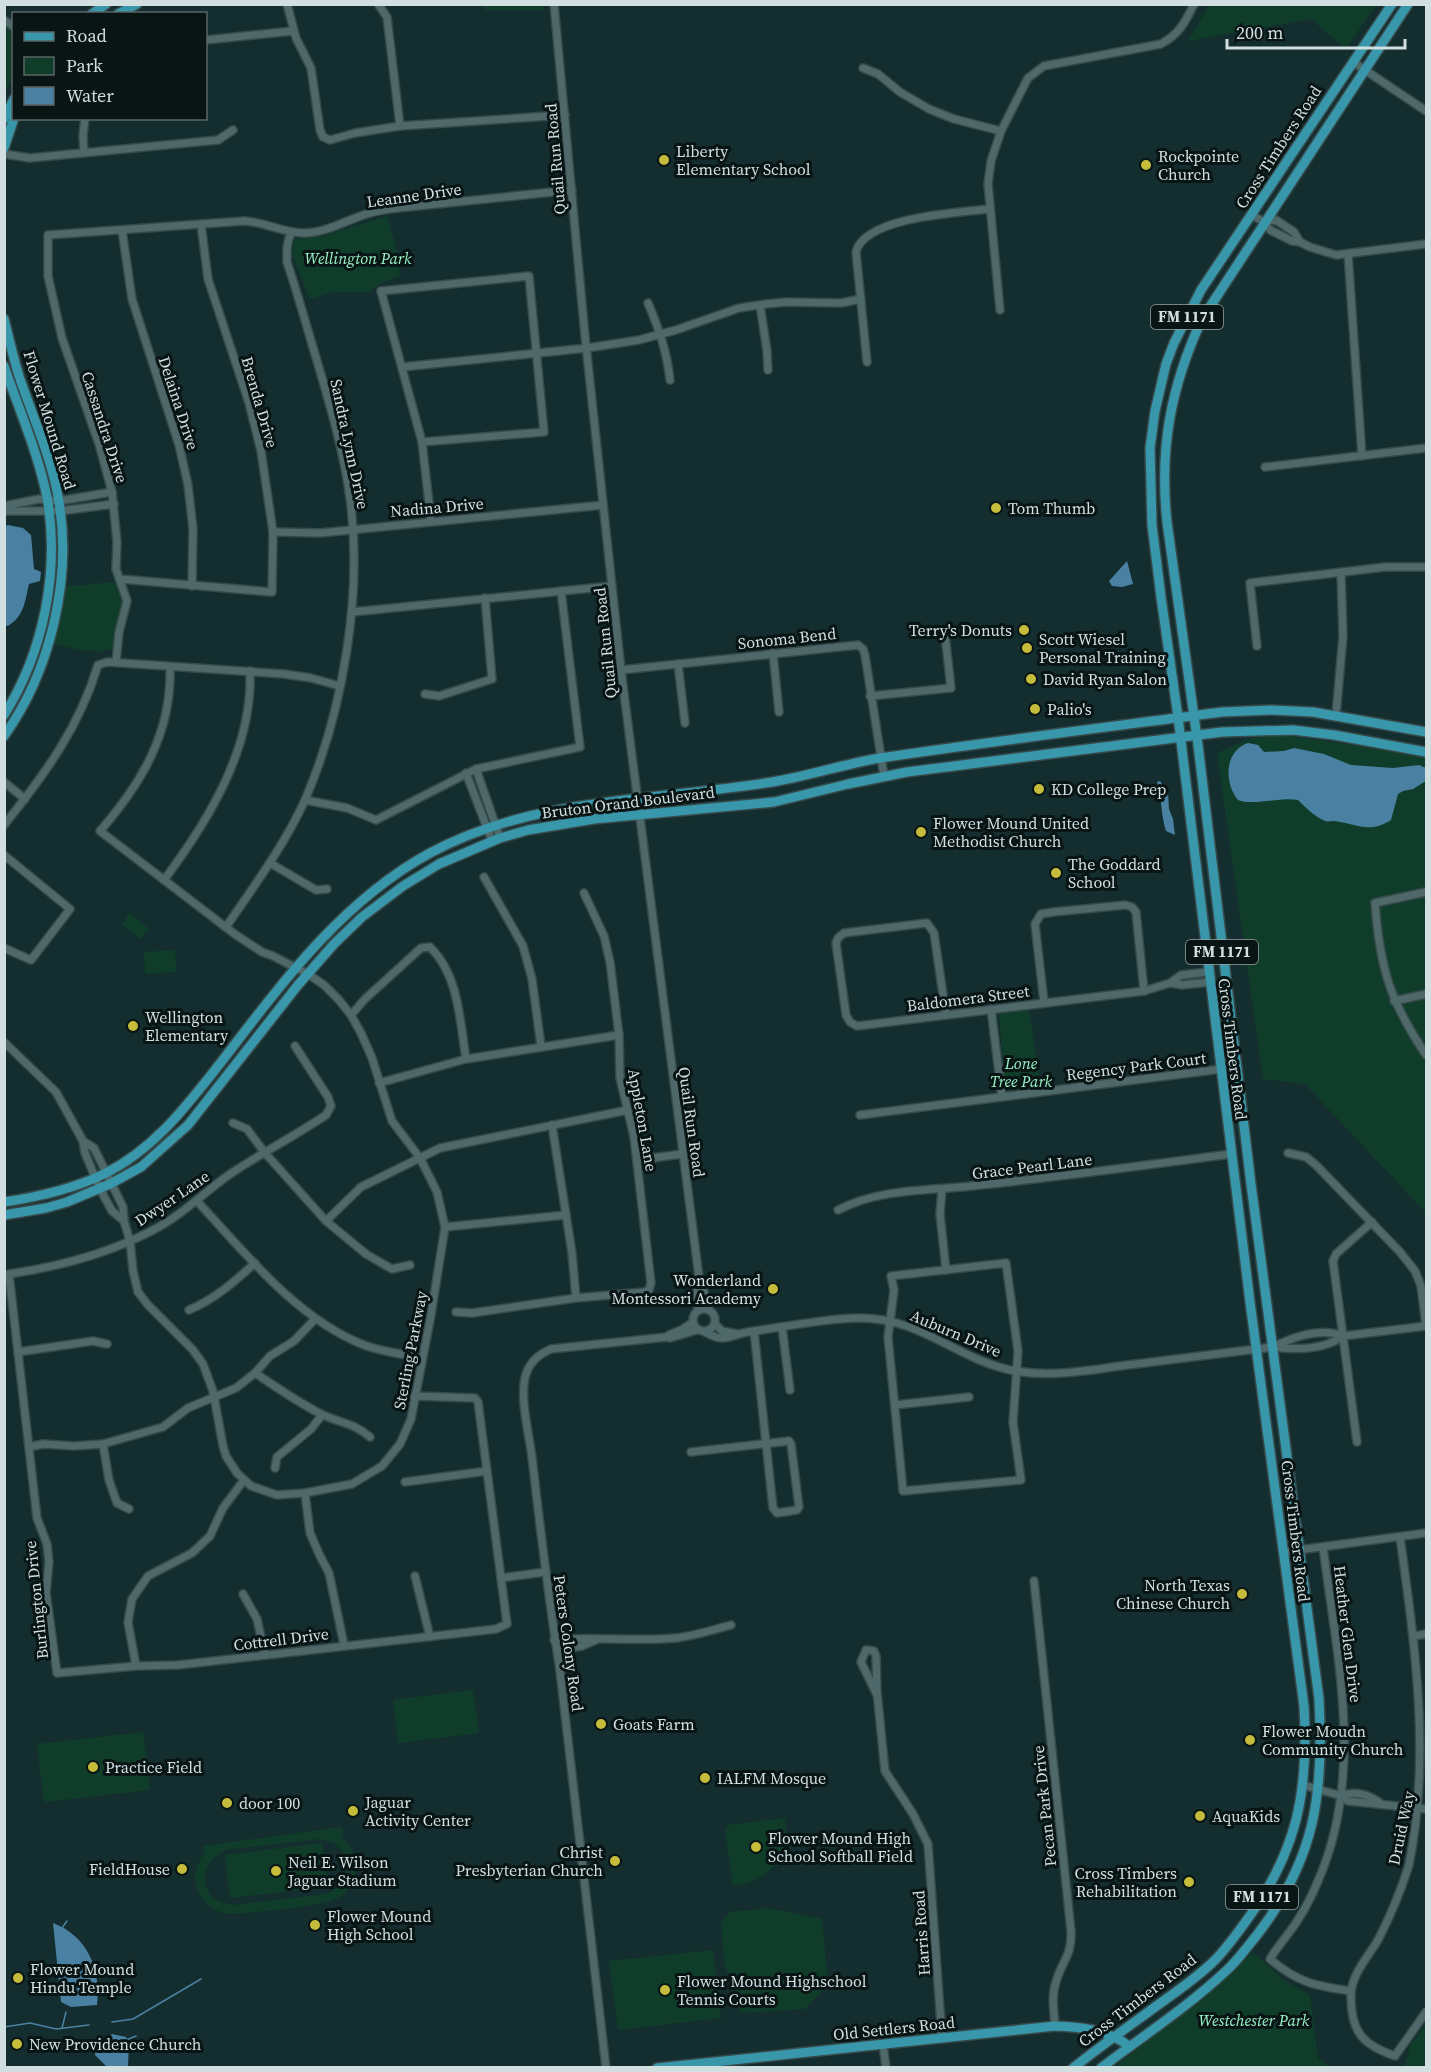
<svg xmlns="http://www.w3.org/2000/svg" width="1431" height="2072" font-family="'Source Serif 4',serif">
<rect width="100%" height="100%" fill="#142e2f"/>
<g fill="#103d2a" fill-rule="evenodd">
<polygon points="484,5 544,5 544,10 485,10"/>
<polygon points="1209,5 1209,4 1376,5 1346,49 1311,19 1188,41"/>
<polygon points="5,25 13,34 13,76 5,92"/>
<polygon points="387,216 397,251 400,276 381,283 369,292 333,292 310,299 292,255 294,239 323,236"/>
<polygon points="114,582 123,597 115,630 112,650 104,650 100,653 93,650 85,651 54,644 63,587"/>
<polygon points="1283,735 1426,756 1426,1213 1305,1084 1263,1079 1217,753 1252,738"/>
<polygon points="130,913 149,929 140,939 122,924"/>
<polygon points="175,950 176,972 145,974 144,952"/>
<polygon points="1029,1010 1041,1088 1008,1091 1005,1087 999,1013"/>
<polygon points="473,1690 479,1733 398,1743 393,1700"/>
<polygon points="143,1732 150,1790 44,1802 37,1744"/>
<path d="M 785,1818 C 791,1856 771,1880 733,1886 L 725,1829 L 728,1825 Z"/>
<path d="M 342,1827 L 344,1835 L 340,1836 C 350,1845 356,1854 356,1868 C 356,1880 348,1892 338,1898 C 323,1907 248,1913 228,1914 C 199,1909 185,1877 204,1854 L 203,1846 ZM 319,1839 L 333,1842 L 341,1849 L 345,1857 L 345,1877 L 334,1890 L 326,1894 L 234,1905 C 198,1903 195,1864 226,1850 Z"/>
<polygon points="322,1843 328,1887 230,1898 225,1855"/>
<polygon points="768,1908 822,1919 828,1984 805,2009 741,2013 724,1962 721,1923 730,1912"/>
<polygon points="713,1950 721,2018 618,2030 609,1961"/>
<polygon points="1253,1952 1282,1979 1310,1995 1318,2058 1330,2067 1130,2068 1117,2065 1222,1982"/>
<polygon points="1426,2023 1426,2067 1396,2067 1405,2066 1410,2046"/>
</g>
<g fill="#4a81a2">
<path d="M 8,525 L 23,528 L 31,535 L 34,569 L 41,572 L 40,581 L 29,584 C 25,602 24,616 8,626 L 4,625 L 4,527 Z"/>
<polygon points="1127,561 1133,584 1122,587 1112,586 1109,581"/>
<path d="M 1248,743 L 1258,745 L 1264,752 L 1284,751 L 1294,748 L 1324,754 L 1351,765 L 1393,768 L 1419,765 L 1426,768 L 1426,781 L 1413,789 L 1403,791 L 1398,794 L 1391,820 C 1368,834 1358,824 1334,821 C 1332,821 1327,822 1325,821 C 1314,816 1306,808 1298,800 C 1281,797 1252,806 1238,800 C 1224,783 1224,751 1248,743 Z"/>
<path d="M 1160,781 L 1168,793 L 1169,809 L 1173,819 L 1175,835 L 1166,831 C 1161,816 1162,799 1157,782 Z"/>
<path d="M 53,1923 C 88,1936 101,1970 97,2005 L 71,2007 L 61,2002 Z"/>
<polygon points="112,2034 126,2037 129,2043 128,2067 107,2067 95,2055 96,2046"/>
</g>
<g fill="none" stroke-linecap="round" stroke-linejoin="round">
<g stroke="#4a81a2" stroke-width="1.5">
<polyline points="62,1928 67,1921"/>
<polyline points="97,1990 105,1988"/>
<polyline points="112,2022 133,2019 201,1979"/>
<polyline points="4,2027 30,2023 56,2029 89,2025"/>
<polyline points="62,2028 66,2012"/>
<polyline points="126,2040 136,2036"/>
</g>
<g stroke="#364a4b" stroke-width="10">
<g id="minor">
<polyline points="287,4 296,38 311,68 320,130 323,137 330,140 355,133 400,126 565,115"/>
<polyline points="378,4 387,17 400,126"/>
<polyline points="554,4 585,336 621,670 699,1277 697,1281 698,1310"/>
<polyline points="4,20 14,27"/>
<polyline points="206,40 293,31"/>
<polyline points="1353,62 1426,111"/>
<polyline points="863,68 878,74 900,92 929,109 954,119 1001,131"/>
<polyline points="84,153 83,135 85,118"/>
<polyline points="4,154 30,158 218,140 233,130"/>
<polyline points="1252,215 1264,222 1270,230 1292,241 1300,242 1310,247 1336,255 1426,244"/>
<polyline points="1264,222 1276,220 1294,232 1300,242"/>
<polyline points="122,230 132,299 179,445 188,485 193,529 192,586"/>
<polyline points="1348,254 1362,456"/>
<path d="M 648,303 C 659,329 667,352 670,380"/>
<polyline points="760,305 767,351 768,370"/>
<path d="M 1000,310 L 988,184 L 991,161 L 1001,131 L 1028,78 L 1044,66 L 1161,44 C 1179,34 1185,23 1194,4"/>
<path d="M 867,362 L 856,252 C 864,217 960,212 990,209"/>
<polyline points="402,367 587,348 639,340 676,330 739,308 766,304 786,302 841,303 861,299"/>
<polyline points="422,442 544,432 529,276 381,291 422,442 431,521"/>
<polyline points="1265,467 1426,448"/>
<polyline points="4,506 39,499 59,501 112,492"/>
<polyline points="4,511 60,511 114,504"/>
<polyline points="273,532 320,533 603,505"/>
<polyline points="120,579 272,592 273,532 261,451 249,403 208,279 201,224"/>
<polyline points="352,612 612,586"/>
<polyline points="1257,646 1250,583 1385,567 1426,567"/>
<polyline points="773,653 779,712"/>
<path d="M 116,662 L 119,632 L 127,601 L 116,569 L 117,542 L 112,492 L 99,444 L 62,338 L 48,276 L 48,235 L 244,221 C 265,222 284,233 303,233 C 328,233 347,219 370,213 C 379,210 389,209 398,208 L 572,190"/>
<polyline points="678,664 685,723"/>
<polyline points="621,670 858,645 863,649 865,655 884,776"/>
<polyline points="425,694 439,696 492,679 485,598"/>
<polyline points="870,696 951,688 945,635"/>
<polyline points="1336,715 1343,636 1341,572"/>
<polyline points="476,769 500,838"/>
<polyline points="466,773 492,841"/>
<polyline points="4,782 25,799"/>
<polyline points="305,800 347,808 376,820 476,769 580,747 561,591"/>
<path d="M 4,825 C 45,774 79,728 98,665 L 107,662 L 284,674 L 311,678 L 340,686"/>
<polyline points="4,855 70,909 31,960 4,948"/>
<polyline points="270,863 316,890 327,889"/>
<polyline points="484,877 523,946 532,979 541,1046"/>
<path d="M 164,880 C 209,820 253,748 250,671"/>
<path d="M 1426,892 L 1375,903 C 1380,969 1390,1001 1426,1055"/>
<path d="M 226,927 C 254,886 284,846 305,800 C 343,712 363,593 350,498 C 343,446 327,395 312,344 C 304,317 296,289 287,262 C 287,251 286,242 292,232"/>
<polyline points="1208,972 1181,975 1170,983 1182,985 1210,982"/>
<polyline points="1394,1001 1426,994"/>
<polyline points="1044,1002 1035,924 1041,914 1053,912 1125,905 1132,907 1136,912 1144,991"/>
<polyline points="991,1009 1002,1097"/>
<path d="M 351,1015 L 365,999 L 421,948 L 430,947 C 459,975 460,1022 466,1059"/>
<polyline points="946,1015 934,933 927,923 844,933 838,938 836,943 846,1015 850,1022 857,1026 1144,991 1170,983"/>
<polyline points="4,1042 56,1092 83,1141 85,1153 100,1189 112,1211 124,1221"/>
<path d="M 295,1046 L 328,1097 L 331,1106 L 326,1115 C 296,1135 264,1152 233,1172 C 209,1188 189,1209 164,1224 C 116,1252 63,1266 9,1274 L 37,1518 L 47,1544 L 49,1562 L 46,1593 L 57,1673 L 136,1666 L 178,1665 L 470,1632 L 496,1629 L 507,1624 L 478,1402 L 475,1398 L 414,1396"/>
<polyline points="379,1083 466,1059 619,1035"/>
<polyline points="860,1115 1237,1067"/>
<polyline points="233,1123 247,1129 265,1153 326,1221 366,1254 392,1269 410,1265"/>
<polyline points="552,1125 572,1253 576,1298"/>
<path d="M 83,1141 L 94,1148 L 123,1207 L 124,1221 L 130,1241 L 133,1271 L 138,1292 L 148,1305 L 193,1350 L 203,1364 L 213,1391 L 223,1446 L 226,1456 L 237,1473 L 251,1486 L 277,1495 L 290,1494 L 305,1493 L 352,1484 L 382,1466 L 400,1444 L 411,1419 L 431,1315 L 445,1227 L 437,1192 L 420,1158 L 392,1121 L 372,1058 L 361,1033 L 351,1015 L 339,1000 L 324,985 L 308,974 L 273,956 L 262,952 L 236,935 L 100,831 C 142,783 172,732 170,667"/>
<polyline points="1288,1153 1306,1157 1316,1165 1400,1252 1415,1271 1421,1286 1426,1325"/>
<polyline points="637,1160 682,1154"/>
<polyline points="942,1190 940,1214 946,1270"/>
<path d="M 197,1201 C 245,1253 297,1319 364,1345 C 382,1352 403,1354 422,1358"/>
<path d="M 838,1210 C 882,1187 934,1191 981,1185 C 1065,1176 1148,1165 1231,1154"/>
<polyline points="326,1221 361,1187 440,1148 628,1110"/>
<polyline points="445,1227 566,1215"/>
<polygon points="1006,1263 1018,1351 1013,1422 1021,1480 903,1491 888,1337 894,1290 891,1276"/>
<polyline points="701,1281 709,1310"/>
<circle cx="704" cy="1320" r="11"/>
<path d="M 189,1310 C 215,1299 234,1282 255,1263"/>
<polyline points="456,1312 472,1313 576,1298 645,1292 649,1290 651,1283 634,1137 620,1078 619,1035 610,962 604,936 584,893"/>
<polyline points="715,1324 722,1331 737,1334"/>
<polyline points="782,1327 790,1390"/>
<path d="M 705,1332 C 711,1335 715,1338 722,1338 C 731,1338 739,1333 748,1332 C 784,1327 821,1319 857,1318 C 919,1317 951,1355 1006,1369 C 1046,1379 1088,1370 1128,1365 C 1176,1359 1225,1353 1273,1347 C 1295,1350 1325,1350 1343,1336"/>
<polyline points="669,1335 683,1329 692,1323"/>
<path d="M 1273,1347 C 1293,1337 1321,1327 1343,1336 L 1426,1326"/>
<polyline points="18,1352 93,1341 107,1344"/>
<path d="M 255,1373 C 276,1387 296,1401 319,1413 C 338,1423 353,1422 370,1437"/>
<polyline points="895,1405 969,1397"/>
<polyline points="1357,1442 1333,1261 1336,1254 1372,1222"/>
<polyline points="103,1444 109,1480 117,1503 129,1509"/>
<polyline points="29,1447 43,1444 74,1446 103,1444 163,1427 188,1408 236,1388 255,1373 270,1356 294,1341 315,1319"/>
<polyline points="691,1452 789,1441 791,1444 799,1507 797,1510 777,1513 773,1508 754,1331"/>
<polyline points="275,1468 277,1457 311,1429 322,1415"/>
<polyline points="405,1482 487,1471"/>
<polyline points="305,1493 310,1533 320,1556 329,1573 344,1645"/>
<path d="M 1400,1537 C 1415,1646 1431,1756 1409,1865 C 1401,1890 1390,1917 1378,1940 C 1368,1957 1350,1976 1351,1997 C 1351,2032 1363,2045 1395,2056 L 1426,2012"/>
<path d="M 1323,1547 C 1337,1657 1365,1774 1318,1881 C 1313,1893 1307,1906 1299,1918 C 1291,1932 1279,1944 1270,1959 C 1298,1983 1316,1986 1351,1991"/>
<polyline points="1283,1552 1426,1533"/>
<polyline points="415,1576 430,1637"/>
<polyline points="501,1578 545,1572"/>
<path d="M 1034,1581 L 1071,1931 C 1072,1957 1062,1960 1056,1982 C 1051,1996 1054,2011 1055,2026"/>
<polyline points="243,1594 257,1619 265,1655"/>
<polyline points="1414,1636 1426,1634"/>
<path d="M 554,1640 C 595,1636 635,1642 676,1638 C 694,1636 713,1630 731,1625"/>
<polyline points="557,1650 582,1646 596,1640"/>
<polyline points="136,1666 128,1622 132,1599 148,1576 192,1553 210,1536 223,1508 244,1480"/>
<polyline points="877,1695 861,1662 866,1650 874,1651 876,1656 877,1692 885,1771 913,1814 928,1844 942,2038"/>
<polyline points="1303,1785 1342,1796 1348,1801 1426,1809"/>
<path d="M 1342,1796 C 1354,1790 1369,1795 1379,1802"/>
<polyline points="883,2044 886,2068"/>
<path d="M 606,2068 L 560,1671 C 549,1600 540,1528 532,1457 C 529,1434 519,1396 526,1374 C 530,1362 539,1354 551,1349 L 667,1337 L 670,1338 L 697,1330"/>
</g>
</g>
<g stroke="#364a4b" stroke-width="12">
<g id="major">
<polyline points="92,14 106,4"/>
<polyline points="118,14 137,4"/>
<polyline points="4,119 14,99"/>
<polyline points="4,148 14,118"/>
<path d="M 4,319 C 9,338 13,357 19,376 C 33,418 52,458 59,502 C 72,580 50,672 4,736"/>
<path d="M 4,366 C 19,409 38,453 47,497 C 60,570 44,652 4,715"/>
<path d="M 4,1202 C 38,1197 73,1189 104,1174 C 155,1149 188,1104 222,1061 C 282,983 342,901 430,853 C 536,796 657,801 772,782 C 809,776 844,764 880,758 C 994,741 1108,727 1222,712 L 1271,710 L 1313,712 L 1426,732"/>
<polyline points="4,1215 46,1208 67,1202 110,1184 141,1167 188,1125 298,985 334,944 362,917 403,886 439,864 500,838 528,830 594,819 774,802 848,784 907,772 1222,732 1293,730 1334,735 1426,752"/>
<path d="M 657,2068 L 1055,2026 C 1082,2027 1108,2030 1129,2046"/>
<path d="M 1073,2068 C 1102,2045 1132,2024 1162,2002 C 1180,1989 1199,1976 1215,1960 C 1226,1949 1235,1936 1244,1924 C 1297,1853 1309,1793 1304,1706 L 1250,1302 L 1178,717 L 1161,597 L 1152,525 L 1150,448 L 1155,411 L 1166,364 L 1174,343 L 1201,290 L 1392,4"/>
<path d="M 1101,2068 C 1143,2036 1189,2006 1227,1970 C 1238,1960 1247,1947 1257,1935 C 1316,1858 1324,1793 1319,1699 L 1251,1184 L 1198,745 L 1167,522 C 1159,448 1171,386 1202,319 L 1408,4"/>
</g>
</g>
<use href="#minor" stroke="#4f696a" stroke-width="7"/>
<use href="#major" stroke="#3897aa" stroke-width="9"/>
</g>
<g fill="#c6bc3c" stroke="#091414" stroke-width="2">
<circle cx="664" cy="160" r="6"/>
<circle cx="1146" cy="165" r="6"/>
<circle cx="996" cy="508" r="6"/>
<circle cx="1024" cy="630" r="6"/>
<circle cx="1027" cy="648" r="6"/>
<circle cx="1031" cy="679" r="6"/>
<circle cx="1035" cy="709" r="6"/>
<circle cx="1039" cy="789" r="6"/>
<circle cx="921" cy="832" r="6"/>
<circle cx="1056" cy="873" r="6"/>
<circle cx="133" cy="1026" r="6"/>
<circle cx="773" cy="1289" r="6"/>
<circle cx="1242" cy="1594" r="6"/>
<circle cx="601" cy="1724" r="6"/>
<circle cx="1250" cy="1740" r="6"/>
<circle cx="93" cy="1767" r="6"/>
<circle cx="705" cy="1778" r="6"/>
<circle cx="227" cy="1803" r="6"/>
<circle cx="353" cy="1811" r="6"/>
<circle cx="1200" cy="1816" r="6"/>
<circle cx="756" cy="1847" r="6"/>
<circle cx="615" cy="1861" r="6"/>
<circle cx="182" cy="1869" r="6"/>
<circle cx="276" cy="1871" r="6"/>
<circle cx="1189" cy="1882" r="6"/>
<circle cx="315" cy="1925" r="6"/>
<circle cx="18" cy="1978" r="6"/>
<circle cx="665" cy="1990" r="6"/>
<circle cx="17" cy="2044" r="6"/>
</g>
<g text-anchor="middle" stroke-width="6" stroke-linejoin="round" paint-order="stroke">
<g fill="#091414" stroke="#95a2a3" stroke-width="1.5">
<rect x="1151" y="305" width="72" height="24" rx="4.5"/>
<rect x="1186" y="940" width="72" height="24" rx="4.5"/>
<rect x="1226" y="1885" width="72" height="24" rx="4.5"/>
</g>
<g font-size="15" font-weight="bold" fill="#d1dfe0">
<text x="1187" y="322">FM 1171</text>
<text x="1222" y="957">FM 1171</text>
<text x="1262" y="1902">FM 1171</text>
</g>
<g font-size="16" fill="#d1dfe0" stroke="#091414">
<text transform="translate(1278 147) rotate(-57)" y="6">Cross Timbers Road</text>
<text transform="translate(555 159) rotate(-95)" y="6">Quail Run Road</text>
<text transform="translate(414 195) rotate(-8)" y="6">Leanne Drive</text>
<text transform="translate(260 402) rotate(74)" y="6">Brenda Drive</text>
<text transform="translate(179 403) rotate(72)" y="6">Delaina Drive</text>
<text transform="translate(50 420) rotate(73)" y="6">Flower Mound Road</text>
<text transform="translate(105 427) rotate(72)" y="6">Cassandra Drive</text>
<text transform="translate(350 444) rotate(78)" y="6">Sandra Lynn Drive</text>
<text transform="translate(437 507) rotate(-5)" y="6">Nadina Drive</text>
<text transform="translate(787 638) rotate(-6)" y="6">Sonoma Bend</text>
<text transform="translate(605 643) rotate(-96)" y="6">Quail Run Road</text>
<text transform="translate(628 802) rotate(-7)" y="6">Bruton Orand Boulevard</text>
<text transform="translate(968 998) rotate(-7)" y="6">Baldomera Street</text>
<text transform="translate(1233 1049) rotate(83)" y="6">Cross Timbers Road</text>
<text transform="translate(1136 1066) rotate(-7)" y="6">Regency Park Court</text>
<text transform="translate(643 1120) rotate(80)" y="6">Appleton Lane</text>
<text transform="translate(692 1122) rotate(82)" y="6">Quail Run Road</text>
<text transform="translate(1032 1166) rotate(-7)" y="6">Grace Pearl Lane</text>
<text transform="translate(172 1198) rotate(-34)" y="6">Dwyer Lane</text>
<text transform="translate(956 1333) rotate(23)" y="6">Auburn Drive</text>
<text transform="translate(410 1350) rotate(-79)" y="6">Sterling Parkway</text>
<text transform="translate(1296 1531) rotate(83)" y="6">Cross Timbers Road</text>
<text transform="translate(36 1600) rotate(-96)" y="6">Burlington Drive</text>
<text transform="translate(1348 1634) rotate(83)" y="6">Heather Glen Drive</text>
<text transform="translate(281 1639) rotate(-7)" y="6">Cottrell Drive</text>
<text transform="translate(569 1643) rotate(82)" y="6">Peters Colony Road</text>
<text transform="translate(1044 1806) rotate(-96)" y="6">Pecan Park Drive</text>
<text transform="translate(1401 1828) rotate(-78)" y="6">Druid Way</text>
<text transform="translate(921 1933) rotate(-94)" y="6">Harris Road</text>
<text transform="translate(1137 2000) rotate(-37)" y="6">Cross Timbers Road</text>
<text transform="translate(894 2028) rotate(-6)" y="6">Old Settlers Road</text>
</g>
<g font-size="16" fill="#d1dfe0" stroke="#091414" text-anchor="start">
<text x="676" y="157">Liberty<tspan x="676" dy="18">Elementary School</tspan></text>
<text x="1158" y="162">Rockpointe<tspan x="1158" dy="18">Church</tspan></text>
<text x="1008" y="514">Tom Thumb</text>
<text x="1012" y="636" text-anchor="end">Terry's Donuts</text>
<text x="1039" y="645">Scott Wiesel<tspan x="1039" dy="18">Personal Training</tspan></text>
<text x="1043" y="685">David Ryan Salon</text>
<text x="1047" y="715">Palio's</text>
<text x="1051" y="795">KD College Prep</text>
<text x="933" y="829">Flower Mound United<tspan x="933" dy="18">Methodist Church</tspan></text>
<text x="1068" y="870">The Goddard<tspan x="1068" dy="18">School</tspan></text>
<text x="145" y="1023">Wellington<tspan x="145" dy="18">Elementary</tspan></text>
<text x="761" y="1286" text-anchor="end">Wonderland<tspan x="761" dy="18">Montessori Academy</tspan></text>
<text x="1230" y="1591" text-anchor="end">North Texas<tspan x="1230" dy="18">Chinese Church</tspan></text>
<text x="613" y="1730">Goats Farm</text>
<text x="1262" y="1737">Flower Moudn<tspan x="1262" dy="18">Community Church</tspan></text>
<text x="105" y="1773">Practice Field</text>
<text x="717" y="1784">IALFM Mosque</text>
<text x="365" y="1808">Jaguar<tspan x="365" dy="18">Activity Center</tspan></text>
<text x="239" y="1809">door 100</text>
<text x="1212" y="1822">AquaKids</text>
<text x="768" y="1844">Flower Mound High<tspan x="768" dy="18">School Softball Field</tspan></text>
<text x="603" y="1858" text-anchor="end">Christ<tspan x="603" dy="18">Presbyterian Church</tspan></text>
<text x="288" y="1868">Neil E. Wilson<tspan x="288" dy="18">Jaguar Stadium</tspan></text>
<text x="170" y="1875" text-anchor="end">FieldHouse</text>
<text x="1177" y="1879" text-anchor="end">Cross Timbers<tspan x="1177" dy="18">Rehabilitation</tspan></text>
<text x="327" y="1922">Flower Mound<tspan x="327" dy="18">High School</tspan></text>
<text x="30" y="1975">Flower Mound<tspan x="30" dy="18">Hindu Temple</tspan></text>
<text x="677" y="1987">Flower Mound Highschool<tspan x="677" dy="18">Tennis Courts</tspan></text>
<text x="29" y="2050">New Providence Church</text>
</g>
<g font-size="16" font-style="italic" fill="#99f3c6" stroke="#091414">
<text x="358" y="264">Wellington Park</text>
<text x="1021" y="1069">Lone<tspan x="1021" dy="18">Tree Park</tspan></text>
<text x="1254" y="2026">Westchester Park</text>
</g>
</g>
<rect width="1431" height="2072" fill="none" stroke="#d1dfe0" stroke-width="12"/>
<rect x="12" y="12" width="195" height="108" fill="#091414" stroke="#596566" stroke-width="1.5"/>
<rect x="24" y="32" width="30" height="9" fill="#3897aa" stroke="#596566" stroke-width="1.5"/>
<text x="66" y="42" font-size="18" fill="#d1dfe0">Road</text>
<rect x="24" y="57" width="30" height="18" fill="#103d2a" stroke="#596566" stroke-width="1.5"/>
<text x="66" y="72" font-size="18" fill="#d1dfe0">Park</text>
<rect x="24" y="87" width="30" height="18" fill="#4a81a2" stroke="#596566" stroke-width="1.5"/>
<text x="66" y="102" font-size="18" fill="#d1dfe0">Water</text>
<path d="M1227 39v9h178v-9" fill="none" stroke="#d1dfe0" stroke-width="3"/>
<text x="1236" y="39" font-size="18" fill="#d1dfe0" stroke="#091414" stroke-width="4.5" paint-order="stroke">200 m</text>
</svg>
